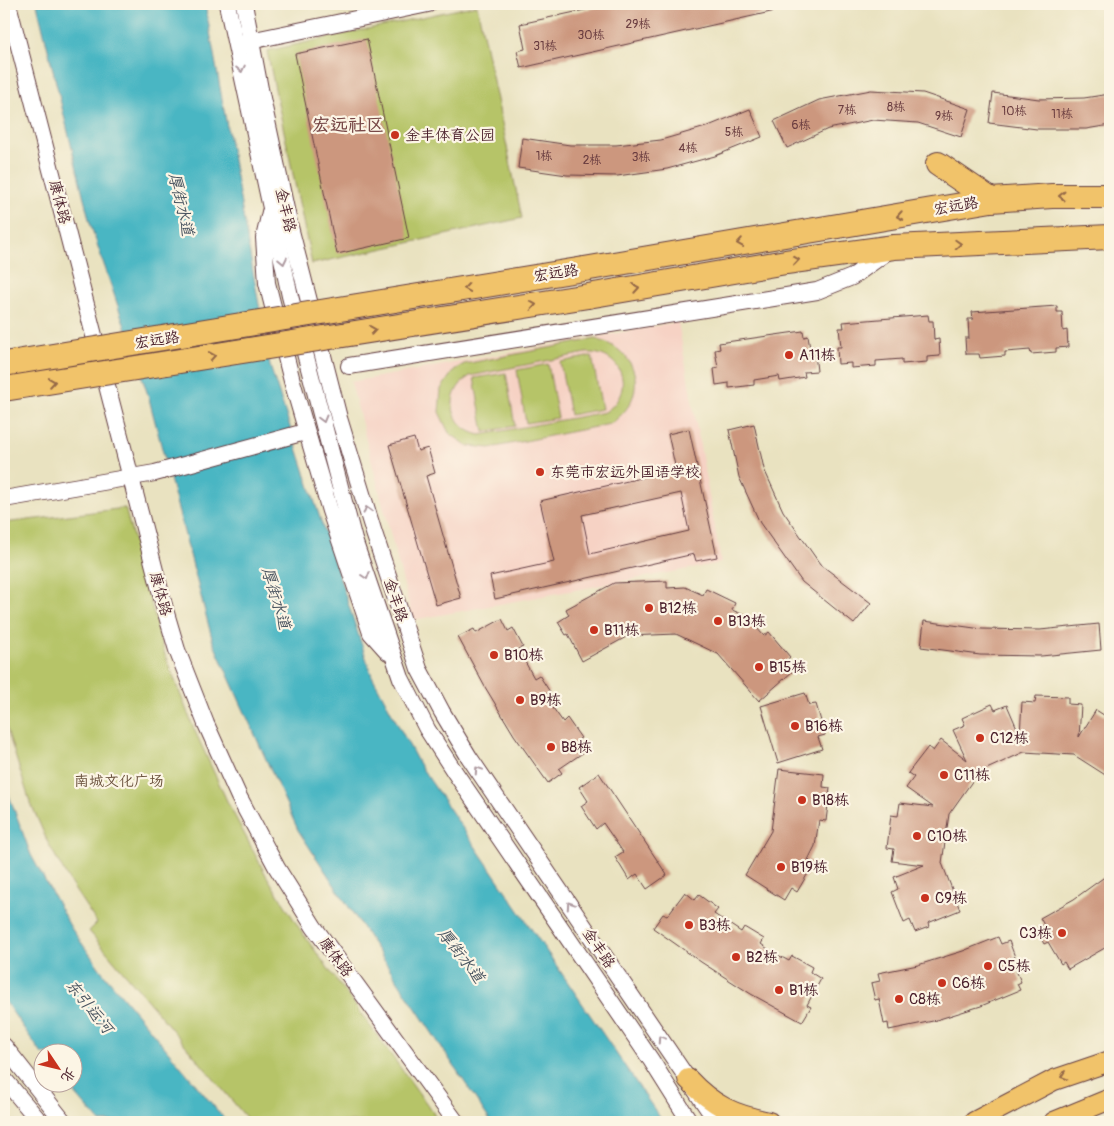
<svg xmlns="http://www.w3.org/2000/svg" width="1114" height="1126" font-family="Pangolin,'LXGW WenKai TC',sans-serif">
<rect width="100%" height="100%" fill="#fcf5e5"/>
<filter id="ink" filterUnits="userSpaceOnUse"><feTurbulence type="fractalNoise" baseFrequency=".02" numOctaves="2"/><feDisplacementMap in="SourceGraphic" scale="10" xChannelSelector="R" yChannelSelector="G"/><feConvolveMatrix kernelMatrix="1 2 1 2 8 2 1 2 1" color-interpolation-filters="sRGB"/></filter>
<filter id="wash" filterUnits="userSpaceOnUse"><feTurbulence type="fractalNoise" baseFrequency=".0096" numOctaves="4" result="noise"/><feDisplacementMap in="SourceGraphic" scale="20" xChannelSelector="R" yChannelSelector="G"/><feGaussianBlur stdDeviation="1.12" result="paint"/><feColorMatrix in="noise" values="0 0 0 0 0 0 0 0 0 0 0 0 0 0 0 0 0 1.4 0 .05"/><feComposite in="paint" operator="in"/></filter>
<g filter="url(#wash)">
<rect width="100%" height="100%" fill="#e9e2c0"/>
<polygon fill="#f6d2c4" points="678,322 721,563 413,620 351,382"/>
<g fill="#b6c467" stroke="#807249" fill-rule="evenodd">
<polygon points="477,5 522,218 312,264 267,51"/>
<path d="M 595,339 C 641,350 650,398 610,424 L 490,448 L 468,446 L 449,433 L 439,412 L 441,389 L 454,370 L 464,364 ZM 586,353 C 623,351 636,392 605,412 L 480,435 C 449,428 443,393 470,376 Z"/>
<polygon points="592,356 602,409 570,415 560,362"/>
<polygon points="548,364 558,418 526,423 517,370"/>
<polygon points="506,373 515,426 484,432 474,378"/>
<polygon points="125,508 165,655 194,729 228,803 266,875 303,934 440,1122 250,1122 89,931 97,923 71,884 48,843 29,799 4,720 4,523"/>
</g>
<g fill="#48b6c3" stroke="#496a77">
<polygon points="37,4 205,4 270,366 372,676 419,764 663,1122 491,1122 298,830 213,642 148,395 90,223"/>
<polygon points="4,782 31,855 71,928 103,973 227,1122 100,1122 67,1084 72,1084 72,1054 42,1054 4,1000"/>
</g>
<g id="blocks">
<g fill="#cc977e" fill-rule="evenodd">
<polygon points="612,4 784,4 784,9 521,68 517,51 525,49 520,24"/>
<polygon points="367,39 409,238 337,254 295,54"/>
<polygon points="871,90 923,93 970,109 961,137 918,123 873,120 828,129 787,148 774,121 819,100"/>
<polygon points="993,93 1039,99 1084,98 1110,94 1110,125 1086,129 1037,129 989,123"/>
<polygon points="750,109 762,137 715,156 667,169 617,176 567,175 518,168 522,138 570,145 616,145 661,140 706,127"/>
<polygon points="1057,306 1057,312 1062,312 1063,331 1067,330 1068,347 1056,348 1056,352 1031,354 1030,350 1018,351 1005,352 1005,356 980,358 979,354 966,354 965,338 969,338 968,319 973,319 972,312"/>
<polygon points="928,315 929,321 933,321 934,340 939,339 940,356 927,357 927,362 902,364 902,359 876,361 876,366 851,368 851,363 838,364 837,347 841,347 839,328 844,328 843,322"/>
<polygon points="803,331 804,337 808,336 811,355 815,354 817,371 804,372 805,377 780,381 779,376 754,380 754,385 729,388 729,383 716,385 714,369 718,368 715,350 720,349 719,343"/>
<polygon points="754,424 764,469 783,511 820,564 871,603 854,624 802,582 760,523 739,477 729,430"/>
<path d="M 689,429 L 717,557 L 696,561 L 694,554 L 495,599 L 490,576 L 554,562 L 540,501 L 676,470 L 668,434 ZM 681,493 L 689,531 L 590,554 L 582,515 Z"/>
<polygon points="414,438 418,451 428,448 435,473 426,476 461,598 436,605 389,445"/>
<polygon points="667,581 667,588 685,587 703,595 706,589 735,603 732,610 746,616 764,636 769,632 790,657 785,662 793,671 759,701 718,654 676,634 628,636 582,661 568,634 566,635 558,622 569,615 566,609 614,583"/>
<polygon points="502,619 508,631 513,628 523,647 518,649 534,678 539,675 550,692 545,695 553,708 563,722 567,718 581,738 576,741 584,752 559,769 562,773 548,783 514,735 485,687 458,637 474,629 476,633"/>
<polygon points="924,621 982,629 1040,630 1099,624 1101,650 1041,656 980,655 921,647"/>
<polygon points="805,693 809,705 816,704 825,735 818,737 822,749 778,763 761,706"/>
<polygon points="1036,696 1068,697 1068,704 1081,705 1079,737 1096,710 1110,719 1110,778 1074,755 1024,752 978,773 949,814 942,863 960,910 928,923 929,927 915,932 910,920 904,923 892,892 898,889 894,877 924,865 892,861 894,849 887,848 891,815 898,816 900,803 933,807 906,788 914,777 908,773 928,747 933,751 941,740 967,760 953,730 965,725 962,718 992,704 995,710 1007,705 1020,735 1022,702 1035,703"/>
<polygon points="779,769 824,774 823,787 830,788 826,821 819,820 815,846 808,860 814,863 797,892 791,888 784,900 745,875 771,831"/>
<polygon points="599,773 667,875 647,889 637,874 629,880 615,857 623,852 603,823 596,829 581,806 588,801 579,787"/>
<polygon points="1110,873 1110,945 1068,969 1064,962 1061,964 1048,942 1044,944 1036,929 1044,925 1040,918 1074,899"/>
<polygon points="685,892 695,900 699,895 718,909 714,914 741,932 744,927 764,939 761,944 772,952 789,961 792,956 812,967 810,972 821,979 807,1005 811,1007 802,1022 751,994 701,962 653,928 663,914 667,916"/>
<polygon points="998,937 1001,944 1009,941 1015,957 1011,958 1021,982 1017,984 1020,990 981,1006 933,1021 889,1030 888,1023 884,1024 879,999 875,1000 871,983 880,981 878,973 918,965 963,951"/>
</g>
</g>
</g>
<g filter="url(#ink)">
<use href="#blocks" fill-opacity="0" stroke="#623c41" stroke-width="1"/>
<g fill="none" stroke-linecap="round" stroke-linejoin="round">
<g stroke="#623c41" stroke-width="18">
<g id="minor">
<polyline points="8,4 166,613 177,650 206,724 239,797 277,868 314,927 456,1122"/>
<polyline points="227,4 290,296 354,540 401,678 427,729 454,771 651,1060 690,1122"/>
<polyline points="244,4 260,89 289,223 339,418 374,533 419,669 442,712 469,757 717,1122"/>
<polyline points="240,43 428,4"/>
<polyline points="270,212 264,238 267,283 292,381 330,511 371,633 388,652"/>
<polyline points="349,366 817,291 852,277 891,249"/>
<polyline points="4,499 155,473 305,432"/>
<polyline points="4,1046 64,1122"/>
<polyline points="4,1079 40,1122"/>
</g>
</g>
<g stroke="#623c41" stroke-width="22">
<g id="major">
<path d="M 688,1079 C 713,1106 734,1115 769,1122"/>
<polyline points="974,1122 1054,1080 1110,1061"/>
<polyline points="1054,1122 1110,1099"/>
</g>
</g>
<g stroke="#623c41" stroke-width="26">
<g id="highway">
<polyline points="938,164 991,200"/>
<polyline points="584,269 991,200 1052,196 1110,196"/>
<polyline points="588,296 786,262 894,247 1110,237"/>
</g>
</g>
<use href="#minor" stroke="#fff" stroke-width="16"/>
<use href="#major" stroke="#f1c36a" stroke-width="20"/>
<use href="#highway" stroke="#f1c36a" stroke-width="24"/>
<g stroke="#623c41" stroke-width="26" stroke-linecap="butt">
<g id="highway-bridge">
<polyline points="4,364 584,269"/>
<polyline points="4,389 588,296"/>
</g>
</g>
<use href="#highway-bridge" stroke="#f1c36a" stroke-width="24"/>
</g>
<defs><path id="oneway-chevron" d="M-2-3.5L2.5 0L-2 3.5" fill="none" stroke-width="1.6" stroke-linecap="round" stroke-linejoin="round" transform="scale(1.25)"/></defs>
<g stroke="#ae9aa0">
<use href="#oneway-chevron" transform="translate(241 69) rotate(78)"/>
<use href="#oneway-chevron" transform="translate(283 261) rotate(78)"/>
<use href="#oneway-chevron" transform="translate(323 419) rotate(75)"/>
<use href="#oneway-chevron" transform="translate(367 510) rotate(-107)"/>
<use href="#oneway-chevron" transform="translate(366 576) rotate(72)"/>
<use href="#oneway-chevron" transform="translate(478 770) rotate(-124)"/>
<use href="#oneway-chevron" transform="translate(570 905) rotate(-124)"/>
<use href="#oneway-chevron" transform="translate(661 1039) rotate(-124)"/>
</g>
<g stroke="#956947">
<use href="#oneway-chevron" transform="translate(1062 196) rotate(-180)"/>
<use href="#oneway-chevron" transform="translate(900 216) rotate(170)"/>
<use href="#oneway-chevron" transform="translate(740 243) rotate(171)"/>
<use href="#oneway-chevron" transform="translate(958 244) rotate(-3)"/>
<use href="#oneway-chevron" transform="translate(796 260) rotate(-8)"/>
<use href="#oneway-chevron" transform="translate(467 288) rotate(171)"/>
<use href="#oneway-chevron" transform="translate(636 288) rotate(-10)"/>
<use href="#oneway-chevron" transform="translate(533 305) rotate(-9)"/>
<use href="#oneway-chevron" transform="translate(373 330) rotate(-9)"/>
<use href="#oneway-chevron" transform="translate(212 356) rotate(-9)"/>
<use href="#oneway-chevron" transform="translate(52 382) rotate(-9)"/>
<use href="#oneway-chevron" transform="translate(1064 1076) rotate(161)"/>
</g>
</g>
<g fill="#c8321e" stroke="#fcf5e5" stroke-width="2">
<circle cx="395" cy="135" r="5"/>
<circle cx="789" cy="355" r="5"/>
<circle cx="540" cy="472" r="5"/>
<circle cx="649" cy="608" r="5"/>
<circle cx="718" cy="621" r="5"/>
<circle cx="594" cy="630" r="5"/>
<circle cx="494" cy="655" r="5"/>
<circle cx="759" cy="667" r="5"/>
<circle cx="520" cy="700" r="5"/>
<circle cx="795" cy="726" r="5"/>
<circle cx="980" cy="738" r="5"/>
<circle cx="551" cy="747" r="5"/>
<circle cx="944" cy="775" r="5"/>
<circle cx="802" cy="800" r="5"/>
<circle cx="917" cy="836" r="5"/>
<circle cx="781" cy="867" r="5"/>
<circle cx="925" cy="898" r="5"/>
<circle cx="689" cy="925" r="5"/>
<circle cx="1062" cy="933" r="5"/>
<circle cx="736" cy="957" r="5"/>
<circle cx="988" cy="966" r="5"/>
<circle cx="942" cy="983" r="5"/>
<circle cx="779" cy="990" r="5"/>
<circle cx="899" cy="999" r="5"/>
</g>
<g text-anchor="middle" stroke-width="4.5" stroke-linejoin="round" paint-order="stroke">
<g font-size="12" fill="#6a3d40">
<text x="638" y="28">29栋</text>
<text x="591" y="39">30栋</text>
<text x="545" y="50">31栋</text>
<text x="896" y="111">8栋</text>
<text x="847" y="114">7栋</text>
<text x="1014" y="115">10栋</text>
<text x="1062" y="118">11栋</text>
<text x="944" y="120">9栋</text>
<text x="801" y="129">6栋</text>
<text x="734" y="136">5栋</text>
<text x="688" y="152">4栋</text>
<text x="544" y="160">1栋</text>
<text x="641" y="161">3栋</text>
<text x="592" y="164">2栋</text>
</g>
<g font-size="15" fill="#4a1f2b" stroke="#fcf5e5" text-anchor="start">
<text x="405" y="140">金丰体育公园</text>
<text x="799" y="360">A11栋</text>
<text x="550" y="477">东莞市宏远外国语学校</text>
<text x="659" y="613">B12栋</text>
<text x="728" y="626">B13栋</text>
<text x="604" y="635">B11栋</text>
<text x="504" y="660">B10栋</text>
<text x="769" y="672">B15栋</text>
<text x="530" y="705">B9栋</text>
<text x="805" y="731">B16栋</text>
<text x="990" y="743">C12栋</text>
<text x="561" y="752">B8栋</text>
<text x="954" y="780">C11栋</text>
<text x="812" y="805">B18栋</text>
<text x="927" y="841">C10栋</text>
<text x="791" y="872">B19栋</text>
<text x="935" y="903">C9栋</text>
<text x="699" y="930">B3栋</text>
<text x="1052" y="938" text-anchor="end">C3栋</text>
<text x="746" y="962">B2栋</text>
<text x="998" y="971">C5栋</text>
<text x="952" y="988">C6栋</text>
<text x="789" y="995">B1栋</text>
<text x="909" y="1004">C8栋</text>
</g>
<g font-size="15" fill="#4a1f2b" stroke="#fcf5e5">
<text transform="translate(60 202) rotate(76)" y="5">康体路</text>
<text transform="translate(956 206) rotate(-10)" y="5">宏远路</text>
<text transform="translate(286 210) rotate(77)" y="5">金丰路</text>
<text transform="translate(556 273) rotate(-9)" y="5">宏远路</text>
<text transform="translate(157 340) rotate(-9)" y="5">宏远路</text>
<text transform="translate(161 594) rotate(75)" y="5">康体路</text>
<text transform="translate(396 600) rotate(72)" y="5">金丰路</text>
<text transform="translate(599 948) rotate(56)" y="5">金丰路</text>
<text transform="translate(336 957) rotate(53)" y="5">康体路</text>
</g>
<g font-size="15" fill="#6a513d" stroke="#fcf5e5">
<text x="119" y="786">南城文化广场</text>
</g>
<g font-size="16" font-style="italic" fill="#495460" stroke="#fcf5e5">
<text transform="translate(182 204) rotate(77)" y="6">厚街水道</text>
<text transform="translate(277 598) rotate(73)" y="6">厚街水道</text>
<text transform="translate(462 955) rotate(52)" y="6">厚街水道</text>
<text transform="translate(90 1006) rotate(51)" y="6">东引运河</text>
</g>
<g font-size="18" font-weight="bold" fill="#784948" stroke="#fcf5e5">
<text x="348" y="131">宏远社区</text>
</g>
</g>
<rect width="1114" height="1126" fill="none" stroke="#fcf5e5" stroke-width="20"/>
<g transform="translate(58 1068) rotate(125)"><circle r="24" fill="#fcf5e5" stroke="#b59f9b"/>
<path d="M0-4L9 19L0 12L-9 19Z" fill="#c8321e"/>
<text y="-8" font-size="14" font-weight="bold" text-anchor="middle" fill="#4a1f2b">北</text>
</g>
</svg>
